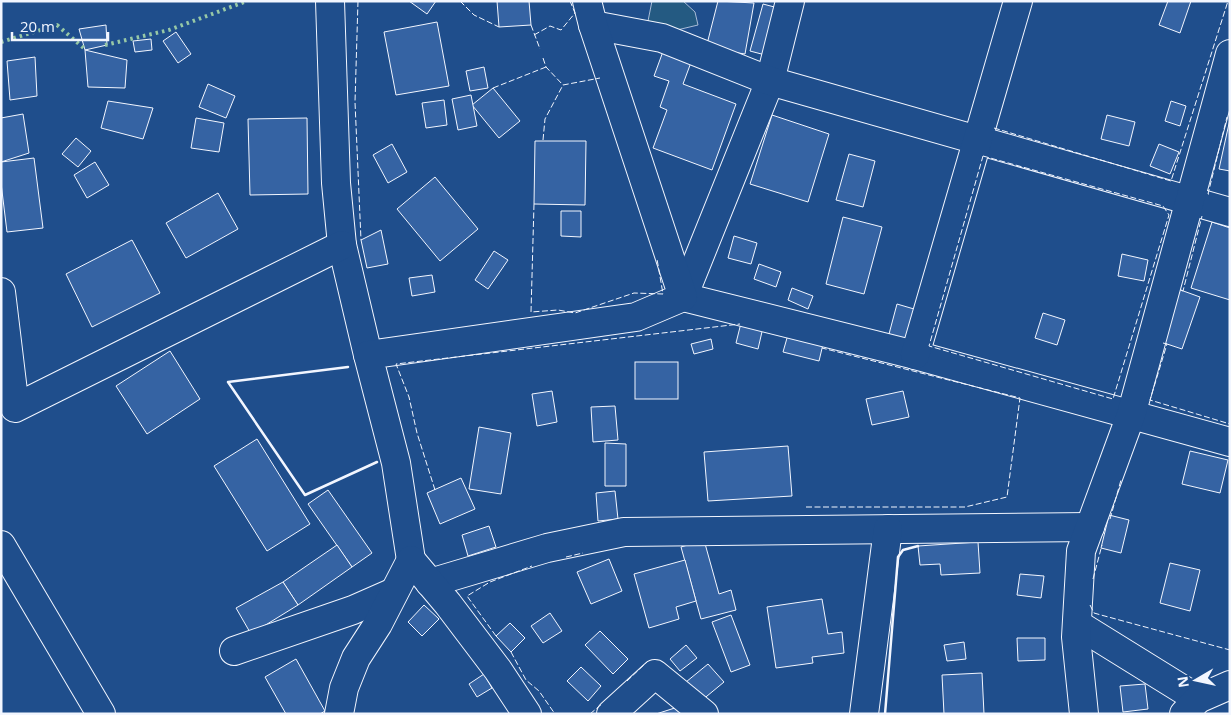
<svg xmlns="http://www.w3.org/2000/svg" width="1231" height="715" font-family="'Open Sans',sans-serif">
<rect width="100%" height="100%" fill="#1f4e8c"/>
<polygon fill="#245a82" stroke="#a8bbd7" points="652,1 683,1 695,12 698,25 677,30 648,21"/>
<g fill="#3563a3" stroke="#f2f6ff">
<polygon points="409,1 436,1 427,14"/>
<polygon points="497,1 529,1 531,25 499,27"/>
<polygon points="718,1 754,3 745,54 706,48"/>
<polygon points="1168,1 1191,1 1180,33 1159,25"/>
<polygon points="763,4 782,9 769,56 750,51"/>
<polygon points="437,22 449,86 396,95 384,32"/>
<polygon points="106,25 107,45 85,50 79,29"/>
<polygon points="176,32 191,54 178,63 163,41"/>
<polygon points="151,39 152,50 135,52 133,41"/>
<polygon points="665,46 693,57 683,84 736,104 712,170 653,148 667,110 660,107 669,81 654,76"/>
<polygon points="85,50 127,60 125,88 88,87"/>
<polygon points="35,57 37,96 10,100 7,61"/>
<polygon points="484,67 488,88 470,91 466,71"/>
<polygon points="208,84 235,96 226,118 199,107"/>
<polygon points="493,88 520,121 499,138 472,105"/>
<polygon points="471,95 477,126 458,130 452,99"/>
<polygon points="444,100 447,125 426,128 422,103"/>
<polygon points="108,101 153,108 143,139 101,128"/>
<polygon points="1171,101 1186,106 1180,126 1165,121"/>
<polygon points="23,114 29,153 1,162 1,118"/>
<polygon points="772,115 829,134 808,202 750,184"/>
<polygon points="1107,115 1135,122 1129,146 1101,139"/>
<polygon points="196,118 224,123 219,152 191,148"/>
<polygon points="307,118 308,194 250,195 248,119"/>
<polygon points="1230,119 1230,171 1219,169"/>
<polygon points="76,138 91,151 78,167 62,154"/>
<polygon points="535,141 586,141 585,205 534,204"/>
<polygon points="392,144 407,172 388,183 373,155"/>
<polygon points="1159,144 1179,152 1170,174 1150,166"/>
<polygon points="849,154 875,161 863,207 836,200"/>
<polygon points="34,158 43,228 7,232 1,183 1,162"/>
<polygon points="95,162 109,185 87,198 74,175"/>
<polygon points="435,177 478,229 440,261 397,209"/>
<polygon points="218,193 238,229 186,258 166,223"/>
<polygon points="561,211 581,211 581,237 561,236"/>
<polygon points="843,217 882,227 864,294 826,284"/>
<polygon points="1212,222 1230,228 1230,300 1191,288"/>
<polygon points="381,230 388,264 367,268 361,240"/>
<polygon points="734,236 757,243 751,264 728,258"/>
<polygon points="132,240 160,293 92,327 66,274"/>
<polygon points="494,251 508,260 488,289 475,280"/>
<polygon points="1122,254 1148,260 1144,281 1118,276"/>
<polygon points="759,264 781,272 776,287 754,279"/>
<polygon points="432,275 435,292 412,296 409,278"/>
<polygon points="792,288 813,296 808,309 788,300"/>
<polygon points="1175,288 1200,297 1182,349 1158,341"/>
<polygon points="897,304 914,309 906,339 889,334"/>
<polygon points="1043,313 1065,320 1057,345 1035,338"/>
<polygon points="742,319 764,323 758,349 736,343"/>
<polygon points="789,331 824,340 819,361 783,352"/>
<polygon points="711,339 713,349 694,354 691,344"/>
<polygon points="170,351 200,399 147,434 116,386"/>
<rect x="635" y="362" width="43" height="37"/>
<polygon points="552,391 557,422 537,426 532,394"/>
<polygon points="903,391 909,417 872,425 866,399"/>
<polygon points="615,406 618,440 593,442 591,407"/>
<polygon points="479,427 511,433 501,494 469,489"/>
<polygon points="257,439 310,524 267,551 214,466"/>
<polygon points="605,443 626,444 626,486 605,486"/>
<polygon points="788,446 792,496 708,501 704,452"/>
<polygon points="1190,451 1228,460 1220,493 1182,484"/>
<polygon points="461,478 475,509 440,524 427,493"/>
<polygon points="328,490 372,553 352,567 308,504"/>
<polygon points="615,491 618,519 598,521 596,493"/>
<polygon points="1109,515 1129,520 1121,553 1101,548"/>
<polygon points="489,526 496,547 468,556 462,535"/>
<polygon points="704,540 719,594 731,590 736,610 701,619 681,547"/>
<polygon points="978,542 980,573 941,575 940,564 920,565 918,546"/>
<polygon points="337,545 352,567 298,605 283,582"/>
<polygon points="609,559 622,591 591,604 577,572"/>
<polygon points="685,560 696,601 676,607 679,619 649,628 634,574"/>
<polygon points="1170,563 1200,570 1190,611 1160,603"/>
<polygon points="1020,574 1044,576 1041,598 1017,595"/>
<polygon points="283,582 298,605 251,634 236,608"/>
<polygon points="822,599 828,634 842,632 844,653 812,657 813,663 776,668 767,607"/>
<polygon points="424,605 439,619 422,636 408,622"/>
<polygon points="550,613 562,631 543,643 531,626"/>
<polygon points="731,615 750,665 731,672 712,622"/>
<polygon points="510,623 525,638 511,652 496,636"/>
<polygon points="600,631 628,659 613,674 585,645"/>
<polygon points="1017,638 1045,638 1045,660 1018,661"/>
<polygon points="964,642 966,659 947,661 944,645"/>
<polygon points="686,645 697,658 680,671 670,659"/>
<polygon points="296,659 325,711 320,714 286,714 265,677"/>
<polygon points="708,664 724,682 701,701 686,682"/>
<polygon points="581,667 601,686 588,701 567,681"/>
<polygon points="982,673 984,714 944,714 942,675"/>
<polygon points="484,674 492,688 477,697 469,684"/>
<polygon points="1145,684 1148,709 1123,712 1120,686"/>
<polygon points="681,706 684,714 656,714"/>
</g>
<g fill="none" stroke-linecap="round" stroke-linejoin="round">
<g stroke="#f2f6ff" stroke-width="30">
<g id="minor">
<polyline points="330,1 336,183 342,245 368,355"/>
<polyline points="790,1 770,81 683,297 915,355 1230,442"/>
<polyline points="593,25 662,38 770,81 1230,212"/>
<polyline points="1,292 15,408 342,245"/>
<polyline points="915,355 1018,1"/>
<polyline points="1,545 101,714"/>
<polyline points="411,560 396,463 368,355 636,317 683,297 593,25 587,1"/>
<polyline points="430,583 547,548 624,532 1090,527"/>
<polyline points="1077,624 1198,699"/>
<polyline points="234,651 353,610 394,592"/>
<polyline points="339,714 344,688 356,658 378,624 411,560 448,604 498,670 527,714"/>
<polyline points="611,714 655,674 704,714"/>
<polyline points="864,714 888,529"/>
<polyline points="1084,714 1076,637 1081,551 1131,415 1230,54"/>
<polyline points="1184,714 1198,699 1230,685"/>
</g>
</g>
<use href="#minor" stroke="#1f4e8c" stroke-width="28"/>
<g stroke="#97c8a6" stroke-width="4" stroke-dasharray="2.5 4" stroke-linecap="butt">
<polyline points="1,42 57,25 86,50"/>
<polyline points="105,45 169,30 247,1"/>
</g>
<g stroke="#f2f6ff" stroke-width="1" stroke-dasharray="6 2.5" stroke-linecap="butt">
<polyline points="358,1 355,102 361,240"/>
<polyline points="460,1 474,15 499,27"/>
<polyline points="531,25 540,49"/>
<polyline points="534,35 550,26 561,30 575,13 570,1"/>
<polyline points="543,58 546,67 563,85 600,78"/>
<polyline points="493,88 546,67"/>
<polyline points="994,128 1171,181 1228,1"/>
<polyline points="543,140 545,119 563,85"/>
<polygon points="983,156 1163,206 1169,215 1113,399 929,346"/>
<polyline points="1209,194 1208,194 1227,117"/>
<polyline points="534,204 531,312 558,310 575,313 634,293 663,294 657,259"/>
<polyline points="1181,290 1183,291 1202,216"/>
<polyline points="1163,343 1167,344 1150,400 1230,424"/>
<polyline points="435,490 417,433 409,397 396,364 740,324"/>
<polyline points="806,507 965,507 1007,497 1020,398 822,348"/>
<polyline points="1110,519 1121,480"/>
<polyline points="566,557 583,553"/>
<polyline points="1093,579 1102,545"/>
<polyline points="1090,605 1094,613 1101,615 1230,650"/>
<polyline points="496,636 467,596 490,582 532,566"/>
<polyline points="511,652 526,680 539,691 555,714"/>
<polyline points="627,681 648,661"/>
<polyline points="590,714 603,703"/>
</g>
<g stroke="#f2f6ff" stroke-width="2.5">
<polyline points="348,367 228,382 305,495 377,462"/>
<polyline points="885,714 898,557 903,550 918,546"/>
</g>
</g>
<rect width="1231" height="715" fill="none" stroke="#f2f6ff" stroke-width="5"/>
<g transform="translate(1196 680) rotate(261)" stroke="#1f4e8c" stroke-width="4" paint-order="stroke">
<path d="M0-4L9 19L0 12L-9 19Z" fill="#f2f6ff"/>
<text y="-8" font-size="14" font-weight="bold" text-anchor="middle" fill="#f2f6ff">N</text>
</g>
<path d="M12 32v8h96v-8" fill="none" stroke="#f2f6ff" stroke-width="2.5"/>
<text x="20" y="32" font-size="15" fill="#f2f6ff" stroke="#1f4e8c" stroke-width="4" paint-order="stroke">20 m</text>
</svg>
